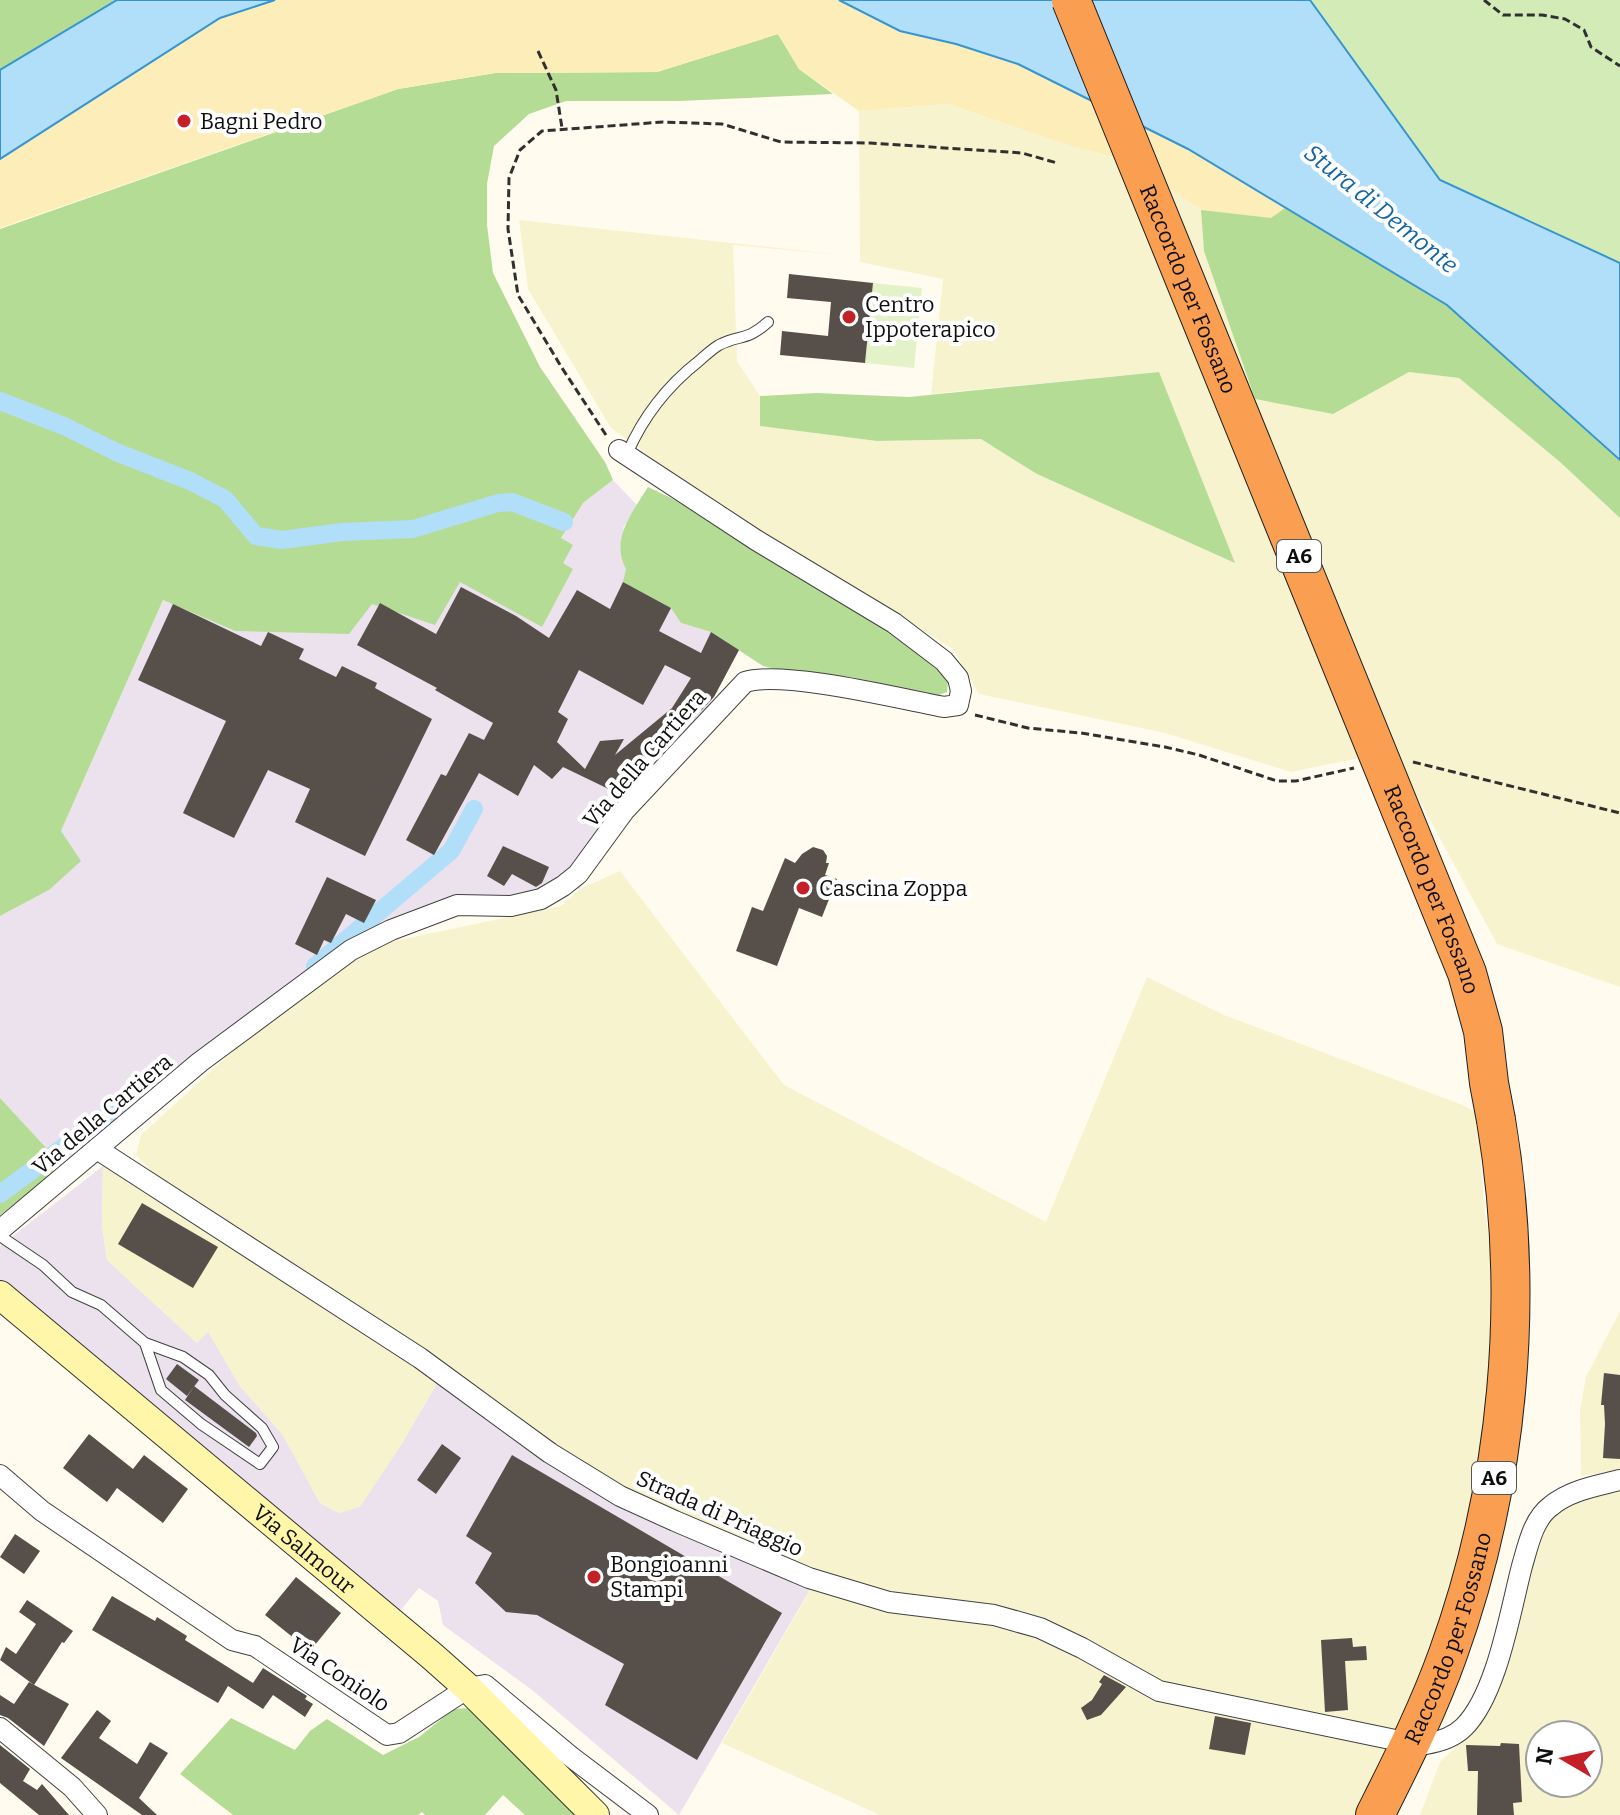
<svg xmlns="http://www.w3.org/2000/svg" width="1620" height="1815" font-family="Bitter,serif">
<rect width="100%" height="100%" fill="#fffcef"/>
<g fill="#ece2ed">
<polygon points="613,480 637,505 623,528 681,623 711,632 739,650 700,721 641,762 621,795 636,809 580,889 549,886 475,905 439,903 384,921 298,992 63,1166 0,1098 0,916 49,890 61,831 163,600 235,631 371,604 459,582 573,569 563,564 561,539 574,514 583,503"/>
<polygon points="103,1166 102,1225 107,1260 197,1343 208,1331 240,1386 283,1435 320,1503 339,1513 398,1450 446,1368 819,1574 679,1815 532,1690 443,1625 438,1601 419,1588 400,1611 0,1284 0,1246"/>
</g>
<g fill="#f6f3ce" fill-rule="evenodd">
<polygon points="948,104 1070,146 1111,156 1169,188 1201,210 1204,251 1255,399 1333,414 1409,372 1459,378 1560,462 1620,518 1620,987 1497,944 1393,751 1291,772 1165,733 979,694 953,649 692,487 611,428 528,289 519,220 843,255 733,245 737,361 760,396 760,426 877,441 981,439 1037,474 1093,499 1158,372 931,394 943,279 860,262 859,111"/>
<polygon points="620,871 784,1085 1046,1222 1147,977 1224,1015 1460,1104 1482,1115 1481,1169 1485,1213 1496,1279 1496,1356 1474,1514 1428,1670 1358,1815 880,1815 722,1743 819,1575 626,1492 446,1368 398,1450 360,1507 339,1513 320,1503 283,1435 240,1386 208,1332 197,1343 107,1260 102,1225 103,1166 254,1260 155,1175 136,1155 141,1135 298,992 351,950 561,906 580,889"/>
<polygon points="1620,1311 1620,1470 1581,1476 1580,1410 1586,1377"/>
<path d="M 1620,1485 L 1620,1815 L 1420,1815 L 1440,1762 L 1465,1738 L 1538,1533 L 1560,1506 ZM 1540,1735 L 1588,1735 L 1588,1783 L 1540,1783 Z"/>
</g>
<polygon fill="#d2ebb7" points="1311,0 1620,0 1620,263 1440,180"/>
<g fill="#b5dc95">
<polygon points="0,0 117,0 0,70"/>
<polygon points="778,34 799,69 833,94 679,101 566,101 529,114 494,146 487,184 487,225 493,273 540,367 605,462 613,480 583,503 561,538 573,545 563,563 573,569 542,627 460,582 435,625 372,604 349,634 235,631 163,600 61,831 81,861 49,890 0,916 0,229 398,89 495,73 657,72"/>
<polygon points="1285,208 1447,305 1620,460 1620,518 1560,462 1459,378 1409,372 1333,414 1255,399 1204,251 1201,210"/>
<polygon points="1159,372 1235,563 1037,474 981,439 877,441 760,426 760,396 816,393 909,397"/>
<path d="M 648,487 C 699,510 745,541 793,570 C 840,599 914,639 948,682 L 947,692 L 939,695 L 820,680 L 763,666 L 711,632 L 681,623 L 671,608 L 623,582 L 626,569 C 610,539 632,513 648,487 Z"/>
<polygon points="0,1098 63,1166 0,1215"/>
<polygon points="472,1708 577,1815 525,1815 503,1795 485,1815 425,1815 422,1812 418,1815 233,1815 180,1774 231,1718 295,1750 310,1731 327,1719 383,1755 419,1737 454,1709"/>
</g>
<polygon fill="#fdeeb9" points="275,0 839,0 900,31 956,44 1018,64 1188,149 1285,208 1271,218 1201,210 1169,188 1111,156 1070,146 948,104 859,111 799,69 778,34 657,72 495,73 398,89 0,228 0,159 220,18"/>
<polygon fill="#e4f2c9" points="873,283 922,288 914,368 865,363"/>
<g fill="#b1def8" stroke="#3594d2" stroke-width="2">
<polygon points="117,0 275,0 220,18 0,159 0,70"/>
<polygon points="839,0 1310,0 1440,180 1620,263 1620,460 1447,305 1188,149 1018,64 956,44 900,31"/>
</g>
<g fill="none" stroke-linecap="round" stroke-linejoin="round">
<g stroke="#b1def8" stroke-width="18">
<polyline points="0,401 64,426 116,452 190,481 225,499 256,536 282,540 342,532 413,529 498,503 512,502 564,522"/>
<polyline points="315,966 451,851 474,809"/>
<polyline points="0,1194 122,1104 130,1102"/>
</g>
</g>
<g fill="#574f4a" fill-rule="evenodd">
<polygon points="789,274 873,283 865,363 780,355 782,331 828,336 831,302 787,298"/>
<path d="M 623,582 L 671,608 L 659,631 L 701,653 L 711,632 L 739,650 L 714,697 L 673,740 L 641,762 L 621,795 L 563,767 L 552,779 L 534,765 L 518,796 L 479,773 L 434,855 L 406,840 L 441,774 L 446,776 L 469,733 L 484,740 L 493,723 L 435,690 L 437,688 L 357,645 L 380,603 L 436,634 L 461,587 L 516,616 L 549,638 L 577,590 L 610,609 ZM 665,665 L 691,678 L 672,708 L 615,755 L 624,739 L 600,741 L 585,769 L 557,742 L 568,719 L 558,712 L 579,670 L 643,705 Z"/>
<polygon points="173,604 261,646 268,632 304,649 299,659 336,677 342,666 377,683 375,688 432,719 365,856 295,822 310,789 268,770 234,838 183,813 226,721 138,680"/>
<polygon points="503,846 549,867 542,883 536,887 512,874 504,886 487,876"/>
<polygon points="813,847 823,850 827,856 826,863 829,863 825,875 837,879 822,917 799,908 777,966 736,951 752,907 763,911 785,858 795,863 802,854"/>
<polygon points="327,877 376,900 364,923 346,914 331,943 324,940 317,955 295,944"/>
<polygon points="142,1203 218,1247 193,1288 118,1244"/>
<polygon points="177,1364 199,1380 187,1396 166,1379"/>
<polygon points="1604,1373 1620,1375 1620,1459 1603,1458 1605,1424 1604,1405 1601,1405"/>
<polygon points="194,1386 256,1433 257,1436 249,1447 185,1400"/>
<polygon points="89,1434 133,1469 144,1455 188,1489 163,1523 117,1488 107,1502 63,1468"/>
<polygon points="442,1444 461,1458 436,1494 417,1480"/>
<polygon points="512,1455 782,1613 697,1760 605,1705 624,1664 537,1615 506,1612 475,1583 492,1553 466,1536"/>
<polygon points="15,1534 40,1551 24,1574 0,1557"/>
<polygon points="296,1577 341,1613 310,1651 265,1615"/>
<polygon points="112,1596 155,1621 157,1617 187,1636 185,1640 253,1683 263,1668 307,1696 305,1699 313,1704 305,1717 273,1695 263,1709 228,1686 218,1703 92,1630"/>
<polygon points="27,1600 73,1631 64,1643 62,1642 34,1685 0,1660 6,1647 16,1654 36,1624 19,1612"/>
<polygon points="1352,1638 1353,1647 1366,1646 1367,1660 1345,1661 1348,1710 1325,1712 1321,1640"/>
<polygon points="1104,1675 1126,1687 1101,1715 1087,1720 1081,1708 1092,1700 1102,1684 1099,1682"/>
<polygon points="29,1682 69,1704 44,1746 8,1718 0,1715 0,1695 14,1704"/>
<polygon points="97,1710 111,1721 99,1738 137,1764 150,1742 168,1753 139,1798 157,1815 142,1815 61,1758"/>
<polygon points="1215,1716 1251,1723 1245,1755 1209,1749"/>
<polygon points="1501,1743 1519,1744 1522,1802 1513,1803 1514,1815 1477,1815 1478,1771 1468,1771 1466,1745 1500,1746"/>
<polygon points="0,1745 30,1769 23,1781 37,1790 42,1784 69,1815 39,1815 0,1783"/>
</g>
<g fill="none" stroke-linecap="round" stroke-linejoin="round">
<g stroke="#414141" stroke-width="12">
<g id="service">
<path d="M 627,454 C 643,417 667,386 699,361 C 705,356 712,349 719,345 C 740,334 746,342 768,322"/>
<polyline points="0,1236 43,1265 72,1292 101,1305 145,1343 183,1357 209,1375 225,1395 262,1428 273,1447 260,1464 201,1424 161,1390 145,1343"/>
</g>
</g>
<g stroke="#414141" stroke-width="22">
<g id="minor">
<polyline points="97,1149 420,1358 550,1453 620,1496 675,1521 809,1578 889,1602 994,1615 1040,1628 1082,1648 1159,1691 1400,1741"/>
<path d="M 0,1230 L 200,1062 L 351,950 L 391,930 L 457,905 L 511,906 L 541,899 L 563,886 L 578,874 L 624,811 L 745,682 C 783,670 901,699 944,707 L 958,705 L 961,691 L 958,678 L 944,661 L 894,623 L 756,540 L 619,450"/>
<polyline points="0,1475 42,1511 232,1640 255,1646 387,1735 399,1733 468,1688 485,1685 570,1756 648,1815"/>
<polyline points="0,1728 72,1787 97,1815"/>
<path d="M 1425,1744 C 1439,1742 1453,1738 1464,1727 C 1497,1694 1510,1612 1522,1566 C 1528,1546 1533,1519 1551,1506 C 1570,1490 1597,1486 1620,1480"/>
</g>
</g>
<g stroke="#303030" stroke-width="30">
<g id="secondary">
<path id="s1" d="M 0,1295 L 432,1656 L 468,1688 L 595,1815"/>
</g>
</g>
<g stroke="#1f1f1f" stroke-width="40">
<g id="motorway">
<path id="s2" d="M 1375,1815 C 1401,1763 1428,1710 1448,1654 C 1509,1485 1526,1298 1496,1120"/>
</g>
</g>
<g stroke="#303030" stroke-width="3" stroke-dasharray="8 4" stroke-linecap="butt">
<polyline points="1484,0 1503,15 1542,15 1565,19 1584,30 1591,47 1620,66"/>
<polyline points="538,51 556,90 562,128"/>
<polyline points="606,435 562,368 518,295 508,229 509,178 520,150 542,131 663,122 722,124 781,142 870,143 1022,153 1057,163"/>
<polyline points="975,715 1028,728 1081,733 1165,747 1199,755 1277,781 1296,781 1354,768"/>
<polyline points="1413,762 1620,813"/>
</g>
<use href="#service" stroke="#fff" stroke-width="10"/>
<use href="#minor" stroke="#fff" stroke-width="20"/>
<use href="#secondary" stroke="#fff6aa" stroke-width="28"/>
<use href="#motorway" stroke="#fa9f52" stroke-width="38"/>
<g stroke="#1f1f1f" stroke-width="40" stroke-linecap="butt">
<g id="motorway-bridge">
<path id="s3" d="M 1071,0 L 1467,973 L 1483,1031 L 1489,1083 L 1496,1120"/>
</g>
</g>
<use href="#motorway-bridge" stroke="#fa9f52" stroke-width="38"/>
</g>
<g fill="#c42028" stroke="#fff" stroke-width="3">
<circle cx="184" cy="121" r="8"/>
<circle cx="849" cy="317" r="8"/>
<circle cx="803" cy="888" r="8"/>
<circle cx="594" cy="1577" r="8"/>
</g>
<g text-anchor="middle" stroke-width="8" stroke-linejoin="round" paint-order="stroke">
<g fill="#fff" stroke="#565656" stroke-width="2">
<rect x="1277" y="540" width="44" height="32" rx="6"/>
<rect x="1472" y="1462" width="44" height="32" rx="6"/>
</g>
<g font-size="20" font-weight="bold" fill="#0e0e0e">
<text x="1299" y="563">A6</text>
<text x="1494" y="1485">A6</text>
</g>
<g font-size="22" fill="#0e0e0e" stroke="#fff" text-anchor="start">
<text x="200" y="129">Bagni Pedro</text>
<text x="865" y="312">Centro<tspan x="865" dy="25">Ippoterapico</tspan></text>
<text x="819" y="896">Cascina Zoppa</text>
<text x="610" y="1572">Bongioanni<tspan x="610" dy="25">Stampi</tspan></text>
</g>
<g font-size="22" fill="#0e0e0e" stroke="#fff">
<text dy="8" stroke="none"><textPath href="#s3" startOffset="312">Raccordo per Fossano</textPath></text>
<text transform="translate(644 758) rotate(-49)" y="8">Via della Cartiera</text>
<text dy="8" stroke="none"><textPath href="#s3" startOffset="960">Raccordo per Fossano</textPath></text>
<text transform="translate(102 1114) rotate(-40)" y="8">Via della Cartiera</text>
<text transform="translate(720 1513) rotate(24)" y="8">Strada di Priaggio</text>
<text dy="8" stroke="none"><textPath href="#s1" startOffset="396">Via Salmour</textPath></text>
<text dy="8" stroke="none"><textPath href="#s2" startOffset="192">Raccordo per Fossano</textPath></text>
<text transform="translate(340 1674) rotate(34)" y="8">Via Coniolo</text>
</g>
<g font-size="24" font-style="italic" fill="#1265a5" stroke="#fff">
<text transform="translate(1381 209) rotate(39)" y="8">Stura di Demonte</text>
</g>
</g>
<g transform="translate(1564 1759) rotate(279)"><circle r="38" fill="#ffffff" stroke="#9f9f9f" stroke-width="2"/>
<path d="M0-6L14 30L0 20L-14 30Z" fill="#c42028"/>
<text y="-12" font-size="22" font-weight="bold" text-anchor="middle" fill="#0e0e0e">N</text>
</g>
</svg>
